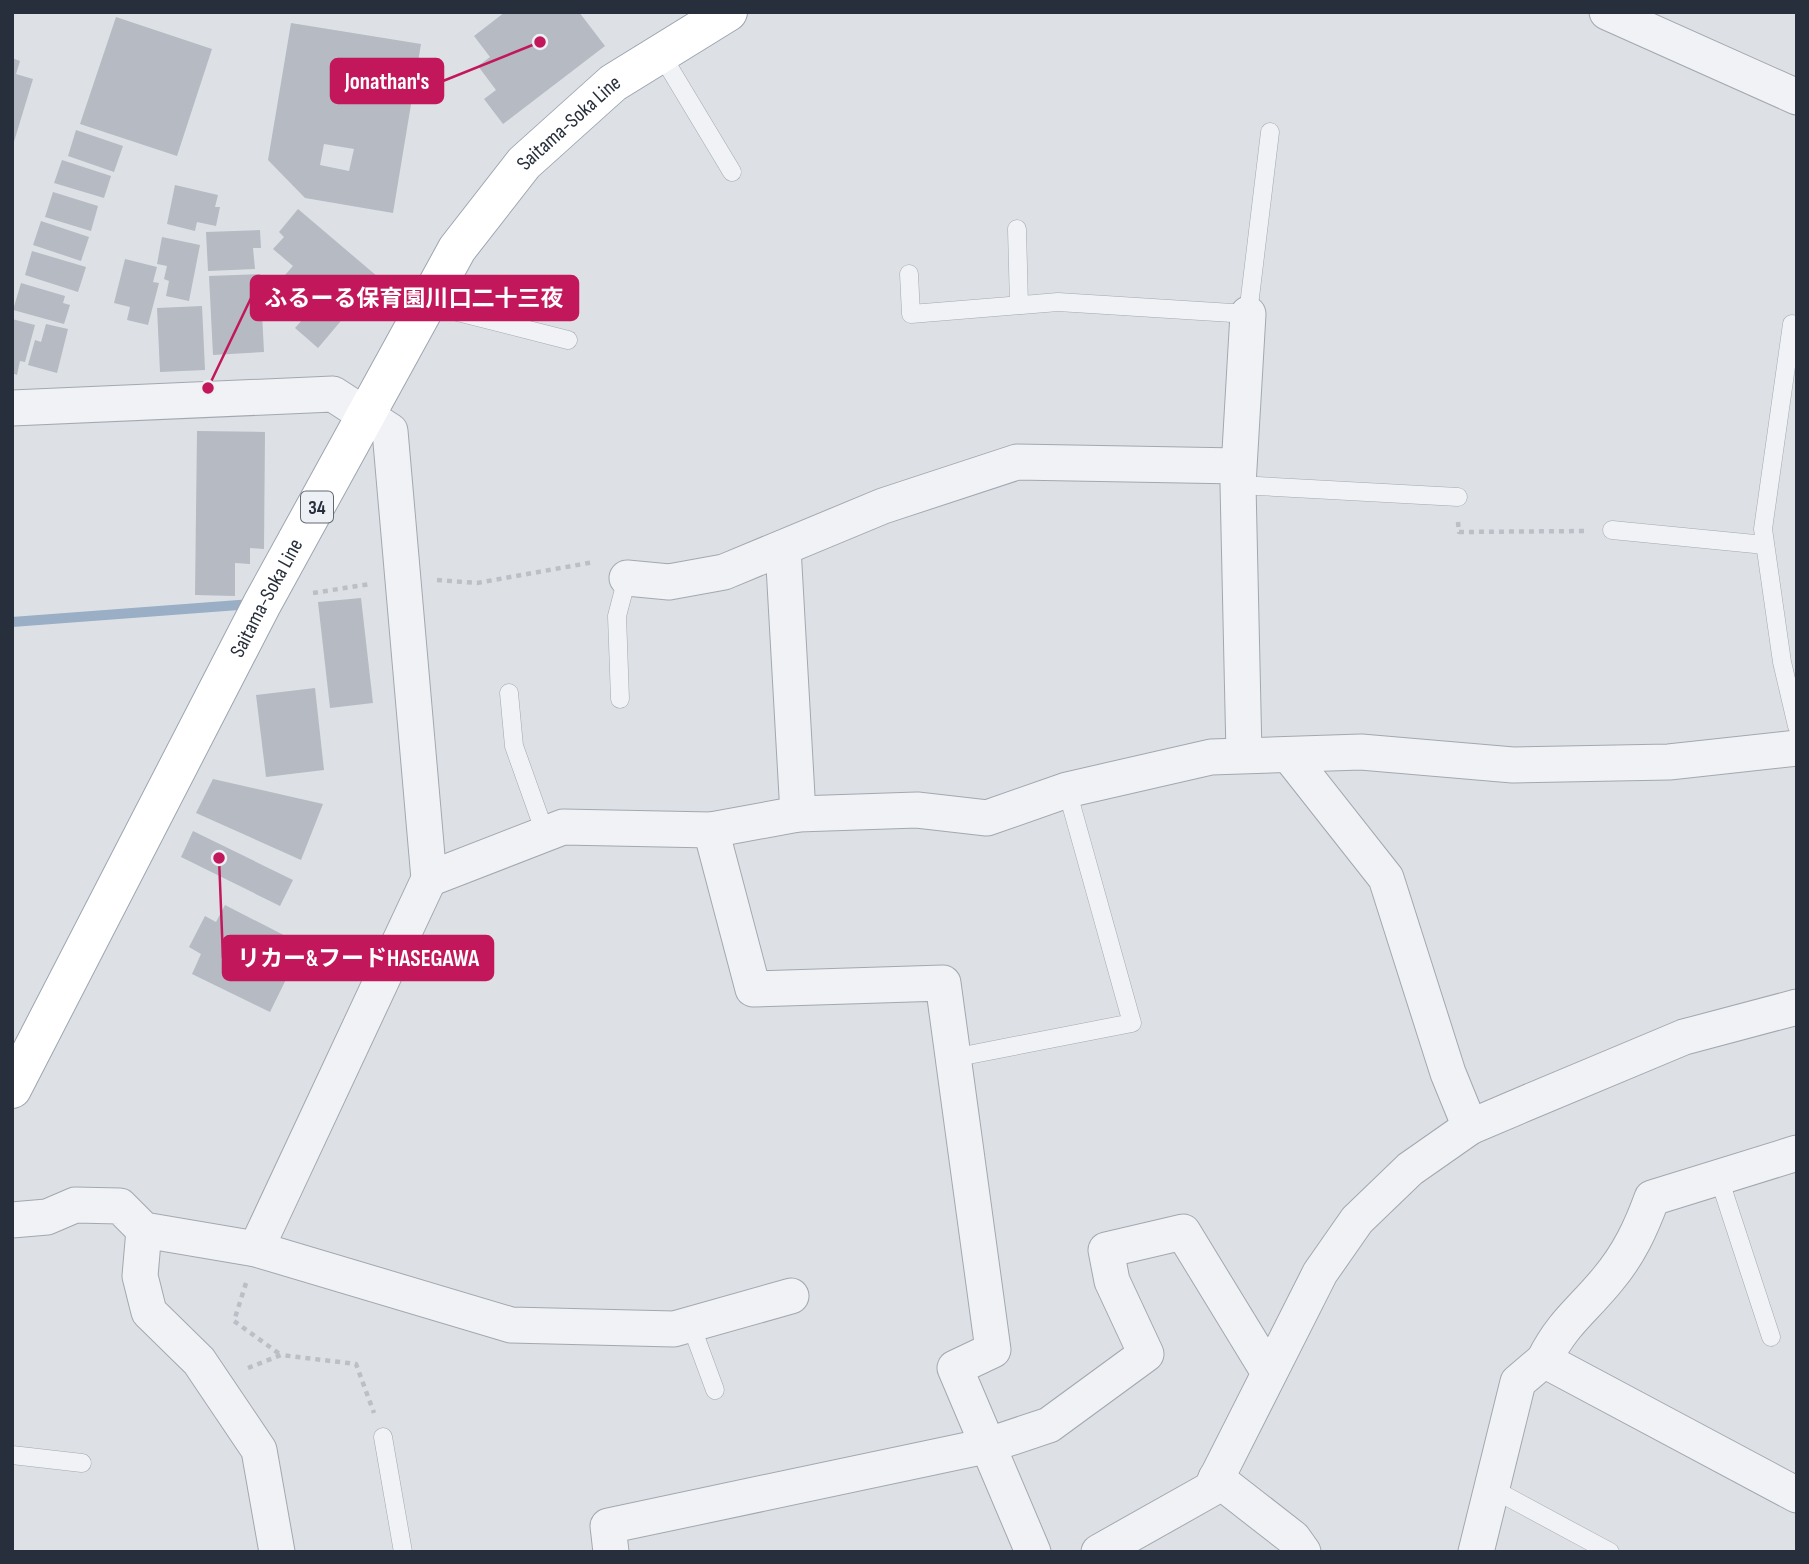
<svg xmlns="http://www.w3.org/2000/svg" width="1809" height="1564" font-family="'Sofia Sans Condensed','Noto Sans JP',sans-serif">
<rect width="100%" height="100%" fill="#dde1e6"/>
<g fill="none" stroke-linecap="round" stroke-linejoin="round">
<polyline stroke="#9aaec5" stroke-width="10" points="12,622 252,604"/>
</g>
<g fill="#b5bac3" fill-rule="evenodd">
<polygon points="505,12 579,12 605,46 503,124 484,99 496,90 478,66 490,57 474,36"/>
<polygon points="116,17 212,49 177,156 80,124"/>
<path d="M 291,23 L 421,44 L 393,213 L 305,198 L 268,160 ZM 324,144 L 354,149 L 349,171 L 320,165 Z"/>
<polygon points="12,58 20,61 16,74 33,79 13,145"/>
<polygon points="76,130 123,146 114,172 68,156"/>
<polygon points="62,160 111,176 104,198 54,183"/>
<polygon points="175,185 218,195 215,207 220,207 216,226 197,222 195,231 167,224"/>
<polygon points="53,192 98,206 91,231 45,217"/>
<polygon points="298,209 378,277 318,348 295,328 303,319 271,291 293,266 273,249 284,237 279,232"/>
<polygon points="41,221 89,237 81,261 33,245"/>
<polygon points="260,230 261,248 253,248 255,269 208,271 206,232"/>
<polygon points="162,237 200,245 189,301 166,296 169,281 164,279 167,266 157,264"/>
<polygon points="32,251 86,267 78,292 25,275"/>
<polygon points="125,259 157,267 153,282 159,283 148,325 127,320 130,307 114,303"/>
<polygon points="260,274 264,352 213,355 209,276"/>
<polygon points="21,283 65,296 63,303 70,305 64,324 13,310"/>
<polygon points="202,306 205,370 160,372 157,308"/>
<polygon points="12,319 35,325 25,362 20,361 17,375 12,373"/>
<polygon points="46,324 68,329 57,373 28,365 35,340 41,342"/>
<polygon points="197,431 265,432 264,549 250,548 250,564 235,563 235,596 195,595"/>
<polygon points="361,598 373,703 330,708 318,602"/>
<polygon points="315,688 324,770 266,777 256,695"/>
<polygon points="213,779 323,804 301,860 196,813"/>
<polygon points="193,831 293,880 280,906 181,857"/>
<polygon points="225,905 303,945 270,1012 192,974 201,954 189,947 205,916 216,922"/>
</g>
<g fill="none" stroke-linecap="round" stroke-linejoin="round">
<g stroke="#a3a8b0" stroke-width="19">
<g id="lane">
<polyline points="661,54 732,172"/>
<polyline points="1017,229 1019,305"/>
<polyline points="909,274 911,314 1058,302 1248,314 1270,132"/>
<polyline points="426,304 568,340"/>
<polyline points="1797,325 1792,324 1763,529 1782,662 1797,726"/>
<polyline points="1238,485 1458,497"/>
<polyline points="1612,530 1765,545"/>
<polyline points="509,693 514,746 545,833"/>
<polyline points="620,699 617,616 627,578"/>
<polyline points="953,1058 1132,1023 1067,790"/>
<polyline points="1719,1178 1771,1337"/>
<polyline points="691,1325 715,1390"/>
<polyline points="383,1437 403,1552"/>
<polyline points="12,1455 82,1463"/>
<polyline points="1491,1488 1610,1552"/>
</g>
</g>
<g stroke="#a3a8b0" stroke-width="37">
<g id="street">
<polyline points="1607,12 1797,97"/>
<polyline points="12,408 333,394 390,431 429,879 256,1249"/>
<polyline points="783,548 798,814"/>
<polyline points="627,578 669,582 724,572 883,506 1017,462 1238,466"/>
<polyline points="1244,754 1238,485 1248,314"/>
<polyline points="1289,755 1386,878 1448,1073 1470,1127"/>
<polyline points="711,830 753,989 943,983 993,1350 955,1368 1033,1552"/>
<polyline points="429,879 563,827 711,830 798,814 917,810 987,818 1067,790 1211,757 1361,752 1513,765 1669,762 1797,748"/>
<polyline points="12,1220 47,1217 75,1205 120,1206 144,1230 256,1249 511,1325 674,1329 791,1296"/>
<polyline points="144,1230 140,1276 149,1312 199,1361 259,1450 277,1552"/>
<path d="M 1544,1360 C 1563,1322 1583,1310 1608,1279 C 1629,1254 1641,1228 1652,1198 L 1797,1153"/>
<polyline points="1216,1478 1293,1538 1303,1552"/>
<polyline points="611,1552 608,1526 986,1446 1049,1425 1146,1354 1112,1281 1106,1250 1183,1232 1268,1371"/>
<polyline points="1099,1552 1211,1489 1320,1273 1357,1220 1410,1169 1470,1127 1524,1104 1684,1037 1797,1007"/>
<polyline points="1476,1552 1518,1382 1544,1360 1797,1495"/>
</g>
</g>
<g stroke="#9da5b1" stroke-width="40">
<g id="primary">
<path id="s1" d="M 12,1089 L 262,604 L 457,249 L 524,163 L 613,83 L 728,12"/>
</g>
</g>
<g stroke="#bcbfc5" stroke-width="4.5" stroke-dasharray="5 5" stroke-linecap="butt">
<polyline points="1458,522 1459,532 1586,531"/>
<polyline points="437,580 477,583 594,562"/>
<polyline points="313,593 370,584"/>
<polyline points="246,1283 234,1321 281,1355"/>
<polyline points="248,1368 281,1355 356,1364 374,1413"/>
</g>
<use href="#lane" stroke="#f0f2f5" stroke-width="18"/>
<use href="#street" stroke="#f0f2f5" stroke-width="35"/>
<use href="#primary" stroke="#fff" stroke-width="38"/>
</g>
<g text-anchor="middle" stroke-width="5" stroke-linejoin="round" paint-order="stroke">
<rect fill="#edf0f4" stroke="#636973" stroke-width="2" x="301" y="491.5" width="32" height="31" rx="5"/>
<g font-size="19" font-weight="bold" fill="#282f3c">
<text x="317" y="514">34</text>
</g>
<g font-size="21" fill="#282f3c" stroke="#edf0f4">
<text dy="7" stroke="none"><textPath href="#s1" startOffset="1120">Saitama-Soka Line</textPath></text>
<text dy="7" stroke="none"><textPath href="#s1" startOffset="553">Saitama-Soka Line</textPath></text>
</g>
</g>
<path fill="none" stroke="#c2185b" stroke-width="2.5" d="M540 42L443 81M208 388L251 298M219 858L223 958"/>
<g fill="#c2185b" stroke="#edf0f4" stroke-width="2.5">
<circle cx="540" cy="42" r="7"/>
<circle cx="208" cy="388" r="7"/>
<circle cx="219" cy="858" r="7"/>
</g>
<g fill="#c2185b" stroke="#c2185b" stroke-width="2.5">
<rect x="331" y="59" width="112" height="44" rx="7"/>
<rect x="251" y="276" width="327" height="44" rx="7"/>
<rect x="223" y="936" width="270" height="44" rx="7"/>
</g>
<g font-size="23" text-anchor="middle" font-weight="bold" fill="#fff">
<text x="387" y="89">Jonathan's</text>
<text x="414" y="306">ふるーる保育園川口二十三夜</text>
<text x="358" y="966">リカー&amp;フードHASEGAWA</text>
</g>
<rect width="1809" height="1564" fill="none" stroke="#282f3c" stroke-width="28"/>
</svg>
